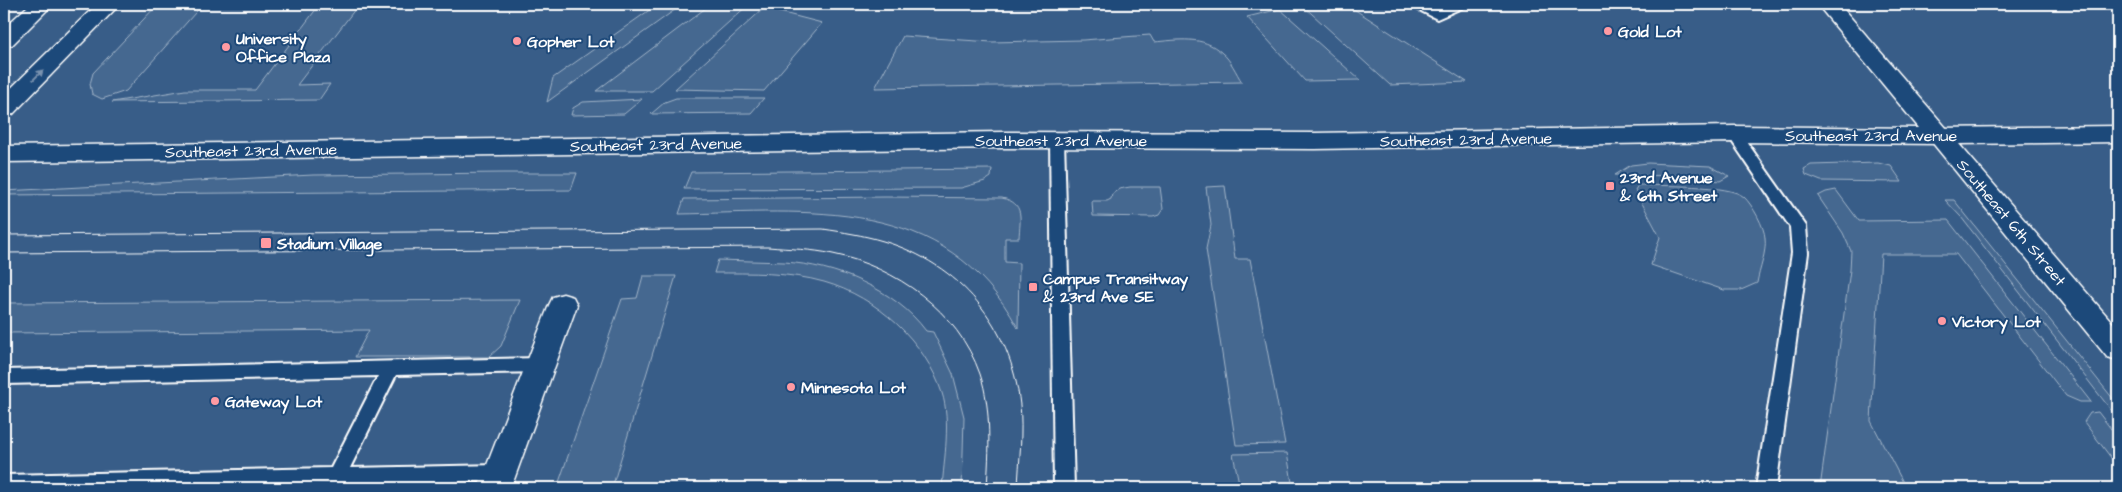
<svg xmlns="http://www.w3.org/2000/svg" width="2122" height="492" font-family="'Architects Daughter',sans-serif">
<rect width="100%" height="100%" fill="#28517f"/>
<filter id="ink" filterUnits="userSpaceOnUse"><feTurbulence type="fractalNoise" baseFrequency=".02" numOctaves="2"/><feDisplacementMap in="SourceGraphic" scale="10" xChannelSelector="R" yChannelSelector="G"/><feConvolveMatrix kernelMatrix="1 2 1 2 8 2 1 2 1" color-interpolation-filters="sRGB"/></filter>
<g filter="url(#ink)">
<rect fill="#375d88" x="4" y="4" width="2114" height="484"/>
<g fill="#446890" stroke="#a2b4c8">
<polygon points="158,4 203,4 126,91 102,99 92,94 90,84 93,73"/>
<polygon points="320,4 359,4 297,85 330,84 319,100 112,102 185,90 255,90"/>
<polygon points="658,4 683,4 547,102 553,78"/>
<polygon points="711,4 749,4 652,91 596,91"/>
<polygon points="1301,4 1346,4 1467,82 1390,85"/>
<polygon points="764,8 822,23 764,91 675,89"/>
<polygon points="1280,9 1360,80 1305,81 1247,17"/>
<path d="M 1150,35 L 1154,42 C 1178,40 1203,35 1222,53 C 1231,60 1236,73 1242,82 L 875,88 L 903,36 L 992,42 L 1083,40 Z"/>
<polygon points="676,98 764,98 751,113 651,114 665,102"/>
<polygon points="642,99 624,114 571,115 573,108 583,102"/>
<polygon points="1648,163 1710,166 1729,176 1720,181 1686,176 1615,175 1631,165"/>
<polygon points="1878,163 1891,166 1902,182 1821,181 1806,175 1804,169 1811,165"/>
<polygon points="992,169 991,177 985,181 961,188 684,189 691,172"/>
<polygon points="503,173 577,173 571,190 4,195 4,191 313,175"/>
<path d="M 1638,185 C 1659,186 1730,184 1744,197 C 1752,204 1765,228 1765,238 C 1767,252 1759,270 1757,283 L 1741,290 L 1724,290 L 1651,265 L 1660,237 L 1635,190 Z"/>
<polygon points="1225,186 1235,259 1250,259 1285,444 1236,445 1206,249 1211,225 1206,187"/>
<polygon points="1130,187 1160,187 1163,209 1159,215 1153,217 1093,216 1092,201 1107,201 1111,199 1112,194 1119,189"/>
<polygon points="1836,190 1859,221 1948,220 2091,402 2080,402 2066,396 1956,254 1881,254 1871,421 1906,488 1820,488 1850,270 1851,251 1843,233 1818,196 1826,192"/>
<path d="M 886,197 L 1002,198 C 1025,203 1020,218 1019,238 L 1005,238 L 1005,262 L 1019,263 L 1018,328 C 945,193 809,212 679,214 L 684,199 Z"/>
<polygon points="1945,200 1954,200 2118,405 2118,419 1961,217"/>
<path d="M 718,260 C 740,261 762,261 784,262 C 835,265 895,289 926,331 L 933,332 L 953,374 L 964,417 L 962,488 L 942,488 C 944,460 951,420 942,393 C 925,341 877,297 824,282 C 789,272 750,273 714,273 Z"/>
<polygon points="643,276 676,276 612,488 557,488 622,299 637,298"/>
<polygon points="520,300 501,346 489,357 355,357 369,330 4,333 4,303"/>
<polygon points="2098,412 2118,438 2118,467 2084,422 2090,413"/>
<polygon points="1287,453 1293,488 1240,488 1233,454"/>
</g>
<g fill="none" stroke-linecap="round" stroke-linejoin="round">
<g stroke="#fff" stroke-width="4">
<g id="service">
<polygon points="1412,4 1427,4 1437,10 1449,4 1465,4 1464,7 1437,19 1413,7"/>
<polygon points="1734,129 1739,131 1806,226 1808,253 1776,488 1756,488 1792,253 1790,227 1727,134 1729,131"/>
<polygon points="1057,134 1062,136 1064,139 1074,488 1054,488 1050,139 1052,136"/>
<polygon points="541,358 547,360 550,365 547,370 541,372 396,375 350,468 500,465 507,467 510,473 507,479 500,481 152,488 4,488 4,475 331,468 378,376 4,384 4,370"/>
</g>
</g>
<g stroke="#fff" stroke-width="3">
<g id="minor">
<polygon points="2118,126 2118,142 1959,144 2118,329 2118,360 2107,357 1927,136 1930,130 1939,128"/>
<polygon points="563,294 573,297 577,305 511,488 478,488 549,305 553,297"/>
</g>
</g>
<g stroke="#fff" stroke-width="3">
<polygon id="tertiary" points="1817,4 1839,4 1948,130 1951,136 1948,142 1939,144 1734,142 1315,149 1003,148 4,162 4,146 1003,132 1315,133 1734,126 1919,128"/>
</g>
<g stroke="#fff" stroke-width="3">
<g id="secondary">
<polygon points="30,4 53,4 12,45 4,47 4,28"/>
<polygon points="97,4 120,4 13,114 4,117 4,95"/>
</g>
</g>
<use href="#service" fill="#1f4a7a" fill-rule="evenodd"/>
<use href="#minor" fill="#1f4a7a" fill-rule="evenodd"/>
<use href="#tertiary" fill="#1f4a7a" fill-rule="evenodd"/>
<use href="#secondary" fill="#1f4a7a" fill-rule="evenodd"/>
<g stroke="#fff" stroke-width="1">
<path d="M 4,235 L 823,229 C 843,232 863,235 883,241 C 960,264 1011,325 1020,405 C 1023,432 1019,461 1018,488"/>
<path d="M 4,253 L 768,247 C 790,249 811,249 833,254 C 896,267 958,311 980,374 C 992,410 989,451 987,488"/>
</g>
</g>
<defs><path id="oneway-solid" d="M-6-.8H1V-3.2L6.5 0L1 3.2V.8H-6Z" transform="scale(1.25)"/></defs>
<use fill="#7992af" href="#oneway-solid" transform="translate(38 75) rotate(-45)"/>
</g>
<g fill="#ff9aa2" stroke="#1f4a7a" stroke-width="2">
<circle cx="1608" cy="31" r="5"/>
<circle cx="517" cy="41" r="5"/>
<circle cx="226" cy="47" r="5"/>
<rect x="1605" y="181" width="10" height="10" rx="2.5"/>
<rect x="260" y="237" width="12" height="12" rx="2.5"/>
<rect x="1028" y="282" width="10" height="10" rx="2.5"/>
<circle cx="1942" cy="321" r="5"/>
<circle cx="791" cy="387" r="5"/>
<circle cx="215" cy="401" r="5"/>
</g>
<g text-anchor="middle" stroke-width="4" stroke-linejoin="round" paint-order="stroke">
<g font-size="16" font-weight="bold" fill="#fff" stroke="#1f4a7a" text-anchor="start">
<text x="1618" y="37">Gold Lot</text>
<text x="236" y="44">University<tspan x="236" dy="18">Office Plaza</tspan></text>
<text x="527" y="47">Gopher Lot</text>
<text x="1620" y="183">23rd Avenue<tspan x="1620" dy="18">&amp; 6th Street</tspan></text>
<text x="277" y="249">Stadium Village</text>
<text x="1043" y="284">Campus Transitway<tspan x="1043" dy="18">&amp; 23rd Ave SE</tspan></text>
<text x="1952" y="327">Victory Lot</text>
<text x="801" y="393">Minnesota Lot</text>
<text x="225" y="407">Gateway Lot</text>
</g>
<g font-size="16" fill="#fff" stroke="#1f4a7a">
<text x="1871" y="141">Southeast 23rd Avenue</text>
<text transform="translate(1466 139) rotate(-1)" y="6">Southeast 23rd Avenue</text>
<text x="1061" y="146">Southeast 23rd Avenue</text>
<text transform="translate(656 144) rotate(-1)" y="6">Southeast 23rd Avenue</text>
<text transform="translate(251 150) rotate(-1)" y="6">Southeast 23rd Avenue</text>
<text transform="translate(2012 222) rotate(50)" y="6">Southeast 6th Street</text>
</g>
</g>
<rect width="2122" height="492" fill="none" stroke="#1f4a7a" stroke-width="20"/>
<rect x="10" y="10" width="2102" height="472" fill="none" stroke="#fff" stroke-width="2" filter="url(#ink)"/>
</svg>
